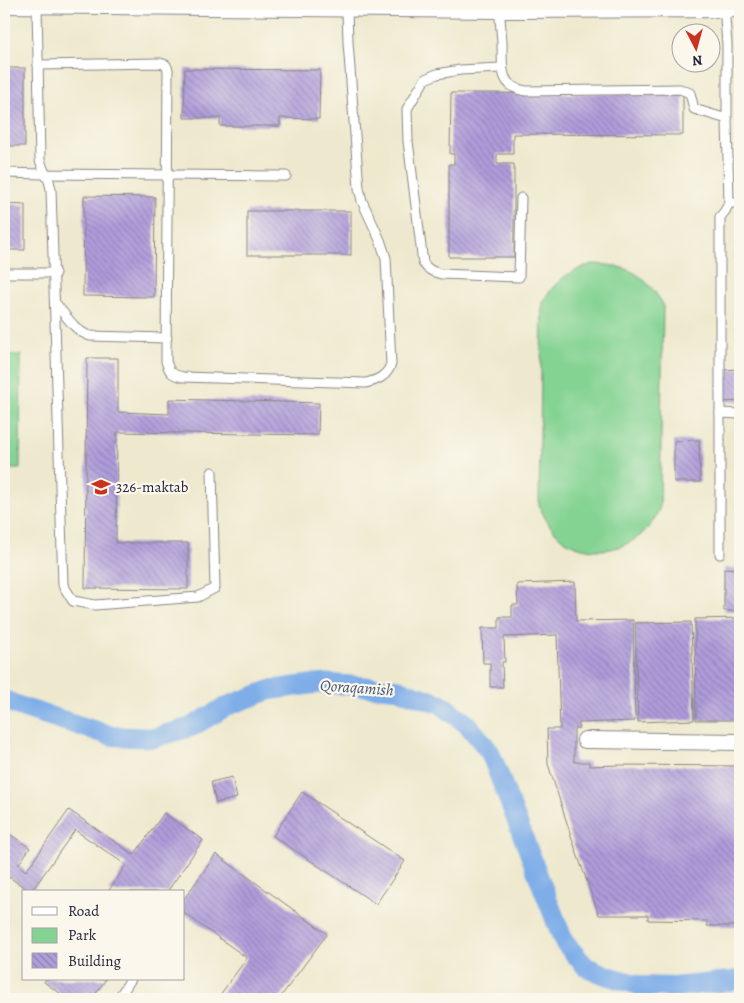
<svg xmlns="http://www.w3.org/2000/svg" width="744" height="1003" font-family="Alegreya,serif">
<defs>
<pattern id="building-back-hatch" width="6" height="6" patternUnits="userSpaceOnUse" patternTransform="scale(1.25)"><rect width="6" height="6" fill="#af9ddb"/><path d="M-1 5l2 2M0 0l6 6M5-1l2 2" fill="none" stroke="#8e80b3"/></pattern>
</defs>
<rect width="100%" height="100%" fill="#fbf7ec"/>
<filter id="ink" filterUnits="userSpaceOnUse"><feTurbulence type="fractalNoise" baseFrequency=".02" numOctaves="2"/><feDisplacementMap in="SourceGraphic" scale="10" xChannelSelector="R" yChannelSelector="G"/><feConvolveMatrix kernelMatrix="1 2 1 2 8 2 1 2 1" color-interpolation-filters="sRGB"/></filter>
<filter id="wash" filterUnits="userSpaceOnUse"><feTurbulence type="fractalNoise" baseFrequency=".0096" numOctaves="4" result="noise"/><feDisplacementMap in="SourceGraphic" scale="20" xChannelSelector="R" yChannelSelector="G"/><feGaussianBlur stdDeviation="1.12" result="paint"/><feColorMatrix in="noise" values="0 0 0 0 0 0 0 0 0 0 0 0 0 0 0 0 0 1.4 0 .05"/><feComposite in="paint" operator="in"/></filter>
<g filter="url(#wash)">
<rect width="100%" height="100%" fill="#eee9ce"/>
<g fill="#84d393" stroke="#537a67">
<path d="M 592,264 C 629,265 643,273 663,304 L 660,507 C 657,512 655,519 651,524 C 631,552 587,559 560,537 C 550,528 544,517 539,505 L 542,302 C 558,279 566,273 592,264 Z"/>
<polygon points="4,355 21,355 20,469 4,469"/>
</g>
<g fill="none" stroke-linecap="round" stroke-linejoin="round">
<polyline stroke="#7eade8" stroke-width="20" points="4,700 24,708 112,736 153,738 191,727 227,706 270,690 321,683 397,689 441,704 468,725 490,752 564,942 586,967 608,976 642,986 674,987 740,980"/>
</g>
<g id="blocks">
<g fill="url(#building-back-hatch)">
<rect x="4" y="68" width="21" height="78"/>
<polygon points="185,69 320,70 319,119 280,118 280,126 220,126 220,118 184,118"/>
<polygon points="451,93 683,94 683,135 513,134 513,154 497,154 497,164 514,164 514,257 449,257 449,164 454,164 454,154 450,154"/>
<polygon points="84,196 155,197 154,297 83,296"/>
<polygon points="4,204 25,205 25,250 4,250"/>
<rect x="247" y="211" width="104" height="44"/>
<polygon points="87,358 118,358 118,412 169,414 169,399 319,403 318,435 117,432 116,543 188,543 188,589 85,588"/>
<polygon points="740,369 740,401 723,402 723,370"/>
<polygon points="738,434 740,434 740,476 737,476"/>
<polygon points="699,440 700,482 674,482 674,441"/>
<polygon points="724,568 740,569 740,611 724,611"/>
<polygon points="575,582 576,621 633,620 635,721 579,723 579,728 574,729 574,762 589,762 589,766 619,765 740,766 740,926 707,926 707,921 648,920 648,915 599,915 576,851 548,764 547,729 560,729 557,635 504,637 505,662 502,662 503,687 490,687 490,663 483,663 482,628 499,628 499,617 512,617 512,605 518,605 517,584"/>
<polygon points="740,618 740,720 696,720 695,619"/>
<polygon points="691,622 694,720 638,722 635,623"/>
<polygon points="232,777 237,798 216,803 211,782"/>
<polygon points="302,792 405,861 376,904 273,836"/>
<polygon points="69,810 134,855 164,813 203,840 167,892 108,892 126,865 75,830 31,892 9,877 4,885 4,830 30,848 18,865 26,871"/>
<polygon points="216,854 327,934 279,999 217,999 247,958 184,913 184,899"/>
<polygon points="46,979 106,979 92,999 68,999 44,982"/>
</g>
</g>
</g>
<g filter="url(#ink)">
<use href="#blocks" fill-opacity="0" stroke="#888684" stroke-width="1"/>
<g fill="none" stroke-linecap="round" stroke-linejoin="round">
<g stroke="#888684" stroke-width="11">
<g id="lane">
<polyline points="37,5 40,160 45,174 286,176"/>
<path d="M 499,6 C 500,18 501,30 502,42 C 503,64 497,87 526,91 L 680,89 L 690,93 L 694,109 L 727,119"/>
<polyline points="724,6 727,44 727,119 729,203 740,203"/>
<path d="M 38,65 L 160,63 L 166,65 L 168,70 L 166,361 C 169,372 172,375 183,377 L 366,383 C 378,380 387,376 391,364 L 386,258 L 380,240 L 362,201 L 359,188 L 348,42 L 347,9"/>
<path d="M 501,68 L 460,70 L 437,74 L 425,79 L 407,109 L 408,141 L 423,263 C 428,270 433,272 441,274 L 519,277 L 521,198"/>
<polyline points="4,173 45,174 49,181 51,189 63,585 73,601 95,605 198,597 215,588 212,472"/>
<polyline points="4,273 55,273"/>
<path d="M 56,304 C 66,316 76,332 90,336 L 167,338"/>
<polyline points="720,413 740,414"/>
<polyline points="720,554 720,217 725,211 729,203"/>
<polyline points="118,999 131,979"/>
</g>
</g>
<g stroke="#888684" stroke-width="18">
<g id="street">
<polyline points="4,5 499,10 740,9"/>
<polyline points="585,740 740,742"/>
</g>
</g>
<use href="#lane" stroke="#fff" stroke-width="9"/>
<use href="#street" stroke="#fff" stroke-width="16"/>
</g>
</g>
<defs>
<g id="school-bare" transform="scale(1.5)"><path d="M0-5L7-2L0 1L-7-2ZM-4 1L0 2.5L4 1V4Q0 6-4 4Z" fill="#c8321e" stroke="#fbf7ec" stroke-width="2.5" paint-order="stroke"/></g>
</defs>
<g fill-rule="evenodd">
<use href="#school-bare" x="101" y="487"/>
</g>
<g text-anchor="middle" stroke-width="4.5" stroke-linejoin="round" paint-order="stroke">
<g font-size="15" fill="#22223b" stroke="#fbf7ec" text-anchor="start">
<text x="116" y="492">326-maktab</text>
</g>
<g font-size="16" font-style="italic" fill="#425378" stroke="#fbf7ec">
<text transform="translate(357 687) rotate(4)" y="6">Qoraqamish</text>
</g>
</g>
<rect width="744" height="1003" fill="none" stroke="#fbf7ec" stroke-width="20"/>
<rect x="22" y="890" width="162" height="90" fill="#fbf7ec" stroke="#a4a2a5"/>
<rect x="32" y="907" width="25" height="8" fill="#ffffff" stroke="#a4a2a5"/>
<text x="68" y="916" font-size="15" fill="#22223b">Road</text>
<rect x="32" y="928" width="25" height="15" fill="#84d393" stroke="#a4a2a5"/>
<text x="68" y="940" font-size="15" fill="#22223b">Park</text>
<rect x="32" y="953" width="25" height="15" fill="url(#building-back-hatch)" stroke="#a4a2a5"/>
<text x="68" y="966" font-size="15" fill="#22223b">Building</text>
<g transform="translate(696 48) rotate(174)"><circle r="24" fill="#fbf7ec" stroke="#a4a2a5"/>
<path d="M0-4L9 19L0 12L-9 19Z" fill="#c8321e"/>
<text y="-8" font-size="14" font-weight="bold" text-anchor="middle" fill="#22223b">N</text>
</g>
</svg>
